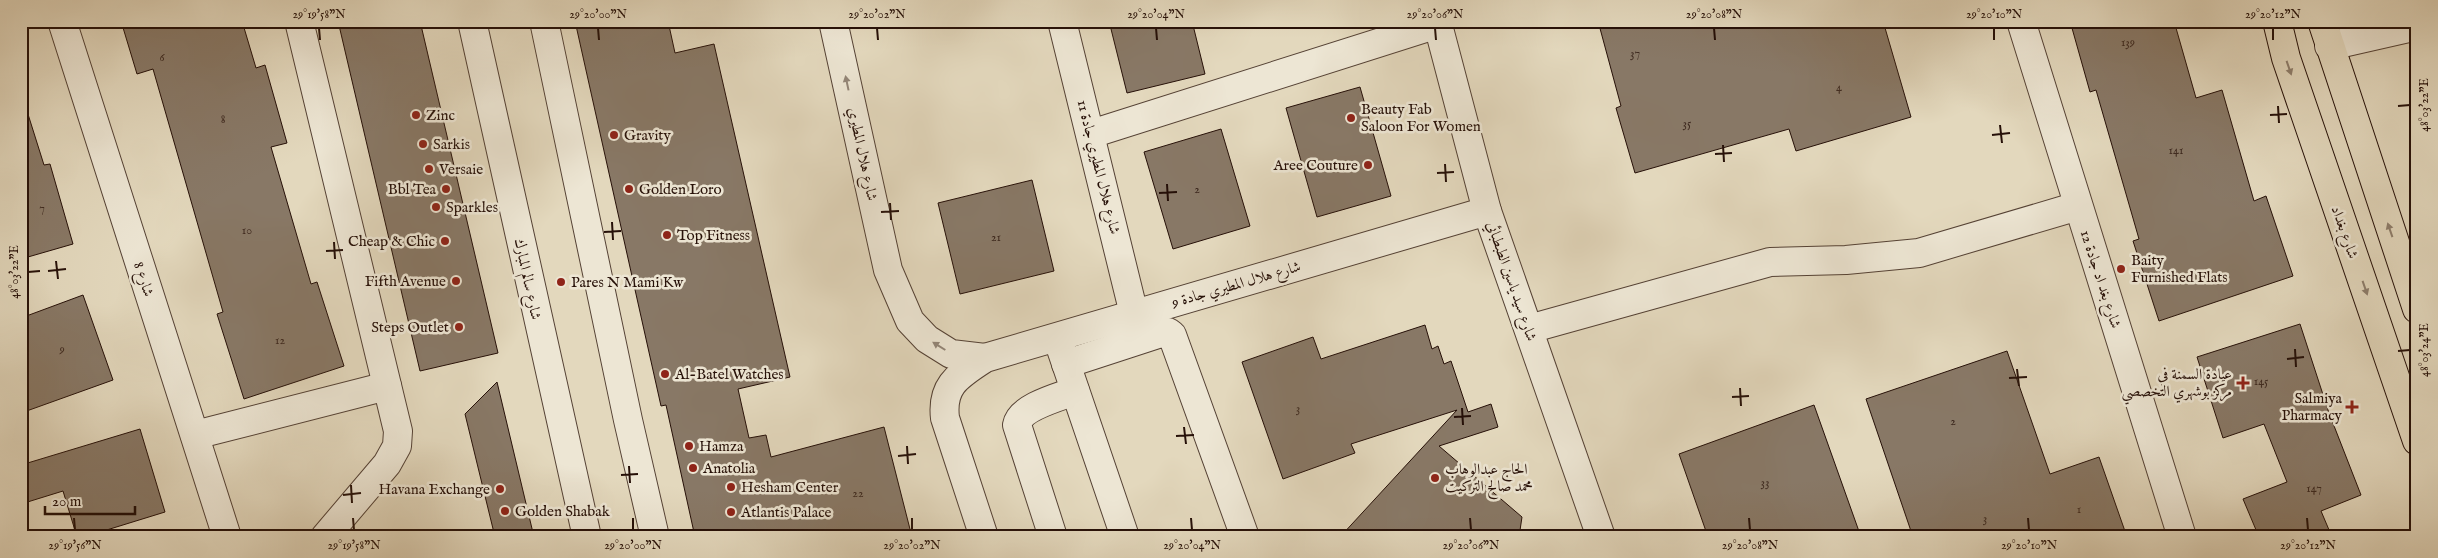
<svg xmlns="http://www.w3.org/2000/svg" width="2438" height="558" font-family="'IM FELL English',Amiri,serif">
<rect width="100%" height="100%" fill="#e3d8bd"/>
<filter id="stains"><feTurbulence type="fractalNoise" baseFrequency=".004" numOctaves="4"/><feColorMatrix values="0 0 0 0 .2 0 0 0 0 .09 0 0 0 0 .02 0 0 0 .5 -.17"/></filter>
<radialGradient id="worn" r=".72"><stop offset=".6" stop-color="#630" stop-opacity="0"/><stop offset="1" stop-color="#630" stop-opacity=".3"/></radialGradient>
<g fill="#887866" stroke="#261008">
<polygon points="121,21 242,21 256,68 265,65 287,143 271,147 311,284 317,282 344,366 244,399 217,314 223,312 153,69 137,74"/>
<polygon points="338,21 420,21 498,353 420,371"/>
<polygon points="575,21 668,21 675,53 714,44 790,377 738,389 749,438 766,435 771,457 884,427 912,537 695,537 666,405 661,406"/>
<polygon points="1109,21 1192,21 1205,74 1127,93"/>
<polygon points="1598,21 1883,21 1911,117 1796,151 1789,129 1635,173 1616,108 1621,106"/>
<polygon points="2070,21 2174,21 2196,98 2222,90 2254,201 2266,196 2293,276 2159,321 2133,241 2139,239 2096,90 2090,92"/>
<polygon points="1360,87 1391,196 1317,217 1286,108"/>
<polygon points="27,111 44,165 50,164 73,244 21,259 21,112"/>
<polygon points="1221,129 1250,226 1173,249 1144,152"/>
<polygon points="1032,180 1054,271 960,294 938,203"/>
<polygon points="83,295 113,380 21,413 21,318"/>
<polygon points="2300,324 2329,413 2361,495 2321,511 2332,537 2259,537 2243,499 2287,482 2264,424 2223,438 2197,357"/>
<polygon points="1425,325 1432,349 1438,346 1444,364 1451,361 1468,412 1491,404 1498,427 1439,446 1522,517 1519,537 1340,537 1457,410 1351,444 1355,453 1283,479 1242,362 1313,337 1321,359"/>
<polygon points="2007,351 2050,474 2099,457 2127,537 1913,537 1866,399"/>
<polygon points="497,382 534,537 495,537 465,414"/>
<polygon points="1814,405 1861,537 1708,537 1679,454"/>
<polygon points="140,429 165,512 84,537 77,537 63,491 21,504 21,465"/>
</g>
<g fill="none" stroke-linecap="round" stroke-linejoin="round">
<g stroke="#554235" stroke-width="30">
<g id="minor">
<polyline points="62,21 227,537"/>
<polyline points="299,21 398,431 397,446 387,464 325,537"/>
<polyline points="472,21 587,537"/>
<polyline points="544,21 628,420 655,537"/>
<polyline points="833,21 888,270 910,321 927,339 951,354 985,358"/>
<polyline points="1062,21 1134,314"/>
<polyline points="1437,21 1487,211 1601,537"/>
<polyline points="2021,21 2182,537"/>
<polyline points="2329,46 2417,26"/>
<polyline points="1091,134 1438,24"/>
<polyline points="1529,329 1770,262 1846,260 1919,253 2078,206"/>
<polyline points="1060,346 1125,537"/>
<polyline points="1066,364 1158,334 1168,332 1172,335 1245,537"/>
<polyline points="195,435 387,386"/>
<path d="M 984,537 L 945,418 C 941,384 960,375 985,358 L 1487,211"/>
<path d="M 1053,537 L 1017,425 C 1020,407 1059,397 1075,391"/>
</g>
</g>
<g stroke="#261008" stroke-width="30">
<g id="major">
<polyline points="2277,21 2286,58 2417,441"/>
<polyline points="2322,21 2417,309"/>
</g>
</g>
<use href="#minor" stroke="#ede6d4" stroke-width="28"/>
<use href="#major" stroke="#e3d8bd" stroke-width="28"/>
</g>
<defs><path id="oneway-solid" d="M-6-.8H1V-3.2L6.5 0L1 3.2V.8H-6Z" transform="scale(1.25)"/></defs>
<g fill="#8e7e6c">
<use href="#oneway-solid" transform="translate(2289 68) rotate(71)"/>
<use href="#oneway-solid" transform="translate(2390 230) rotate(-109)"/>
<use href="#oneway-solid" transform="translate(2365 288) rotate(71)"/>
</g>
<g fill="#938678">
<use href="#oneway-solid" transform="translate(847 83) rotate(-102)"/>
<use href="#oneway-solid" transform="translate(939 346) rotate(-148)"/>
</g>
<path fill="none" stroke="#261008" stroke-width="2" d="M 319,28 L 320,40M 598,28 L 599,40M 877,28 L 878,40M 1156,28 L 1157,40M 1435,28 L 1436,40M 1714,28 L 1715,40M 1994,28 L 1994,40M 2273,28 L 2273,40M 2278,106 L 2279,123M 2398,106 L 2410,105M 2270,115 L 2287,114M 2000,125 L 2002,143M 1992,135 L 2010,133M 1723,145 L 1724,162M 1715,154 L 1732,153M 1445,164 L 1446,182M 1437,173 L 1454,172M 1167,184 L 1168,201M 1159,193 L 1177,192M 890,203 L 891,220M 881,212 L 899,211M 612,222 L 613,240M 604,232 L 621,231M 334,242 L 335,259M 326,251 L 343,250M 56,261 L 58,279M 48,271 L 66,269M 28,272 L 40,271M 2295,349 L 2296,367M 2398,351 L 2410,350M 2287,359 L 2304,357M 2017,369 L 2019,386M 2009,378 L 2027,377M 1740,388 L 1741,406M 1732,397 L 1749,396M 1462,408 L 1463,425M 1454,417 L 1471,416M 1184,427 L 1186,444M 1176,436 L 1194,435M 907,446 L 908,464M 898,456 L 916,454M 629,466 L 630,483M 621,475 L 638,474M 351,485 L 352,503M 343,495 L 361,493M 74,518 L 75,530M 353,518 L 354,530M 633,518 L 633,530M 912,518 L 912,530M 1191,518 L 1192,530M 1470,518 L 1471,530M 1749,518 L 1750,530M 2028,518 L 2029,530M 2307,518 L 2308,530"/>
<g fill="#8f2418" stroke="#ede6d4" stroke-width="2">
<circle cx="416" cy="115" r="5"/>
<circle cx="1351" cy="118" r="5"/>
<circle cx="614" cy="135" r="5"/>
<circle cx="423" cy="144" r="5"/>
<circle cx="1368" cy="165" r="5"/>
<circle cx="429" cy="169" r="5"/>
<circle cx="446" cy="189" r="5"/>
<circle cx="629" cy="189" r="5"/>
<circle cx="436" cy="207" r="5"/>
<circle cx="667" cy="235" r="5"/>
<circle cx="445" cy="241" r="5"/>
<circle cx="2121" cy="269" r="5"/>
<circle cx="456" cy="281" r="5"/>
<circle cx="561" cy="282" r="5"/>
<circle cx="459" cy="327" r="5"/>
<circle cx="665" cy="374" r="5"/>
<path d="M2240.5 375.5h5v5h5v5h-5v5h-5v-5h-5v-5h5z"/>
<path d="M2349.5 399.5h5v5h5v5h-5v5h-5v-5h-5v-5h5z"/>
<circle cx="689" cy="446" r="5"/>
<circle cx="693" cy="468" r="5"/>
<circle cx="1435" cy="478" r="5"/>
<circle cx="731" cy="487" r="5"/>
<circle cx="500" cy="489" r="5"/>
<circle cx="505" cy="511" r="5"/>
<circle cx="731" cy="512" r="5"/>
</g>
<g text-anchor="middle" stroke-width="5" stroke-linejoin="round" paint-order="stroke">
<g font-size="12" fill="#3e2a20">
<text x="2128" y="46">139</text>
<text x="1635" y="57">37</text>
<text x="162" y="61">6</text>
<text x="1839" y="91">4</text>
<text x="223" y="123">8</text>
<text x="1687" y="127">35</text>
<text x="2176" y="154">141</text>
<text x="1197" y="193">2</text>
<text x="42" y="212">7</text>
<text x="247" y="234">10</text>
<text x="996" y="241">21</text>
<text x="280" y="344">12</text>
<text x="62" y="353">9</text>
<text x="2261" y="385">145</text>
<text x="1298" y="412">3</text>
<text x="1953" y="425">2</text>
<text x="1765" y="486">33</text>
<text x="2314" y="492">147</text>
<text x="858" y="497">22</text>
<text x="2079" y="513">1</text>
<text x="1985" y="522">3</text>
</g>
<g font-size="15" fill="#261008" stroke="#ede6d4" text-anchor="start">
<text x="1361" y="114">Beauty Fab<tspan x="1361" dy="17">Saloon For Women</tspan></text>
<text x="426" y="120">Zinc</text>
<text x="624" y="140">Gravity</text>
<text x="433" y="149">Sarkis</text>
<text x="1358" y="170" text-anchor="end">Aree Couture</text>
<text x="439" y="174">Versaie</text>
<text x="436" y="194" text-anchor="end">Bbl Tea</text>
<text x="639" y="194">Golden Loro</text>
<text x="446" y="212">Sparkles</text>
<text x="677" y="240">Top Fitness</text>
<text x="435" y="246" text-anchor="end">Cheap &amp; Chic</text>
<text x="2131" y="265">Baity<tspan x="2131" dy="17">Furnished Flats</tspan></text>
<text x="446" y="286" text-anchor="end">Fifth Avenue</text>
<text x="571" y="287">Pares N Mami Kw</text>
<text x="449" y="332" text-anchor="end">Steps Outlet</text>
<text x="675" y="379">Al-Batel Watches</text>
<text x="2232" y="379" text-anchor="end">عيادة السمنة في<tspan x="2232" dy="17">مركز بوشهري التخصصي</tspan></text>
<text x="2342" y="403" text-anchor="end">Salmiya<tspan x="2342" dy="17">Pharmacy</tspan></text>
<text x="699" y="451">Hamza</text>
<text x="703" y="473">Anatolia</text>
<text x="1445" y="474">الحاج عبدالوهاب<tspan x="1445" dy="17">محمد صالح التركيت</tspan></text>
<text x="741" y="492">Hesham Center</text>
<text x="490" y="494" text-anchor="end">Havana Exchange</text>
<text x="515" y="516">Golden Shabak</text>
<text x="741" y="517">Atlantis Palace</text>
</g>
<g font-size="15" fill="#261008" stroke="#ede6d4">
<text transform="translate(863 154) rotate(78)" y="5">شارع هلال المطيري</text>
<text transform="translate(1099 167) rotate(76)" y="5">شارع هلال المطيري جادة 11</text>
<text transform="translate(2345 232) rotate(71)" y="5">شارع بغداد</text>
<text transform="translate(144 279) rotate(72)" y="5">شارع 8</text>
<text transform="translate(528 279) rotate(78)" y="5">شارع سالم المبارك</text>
<text transform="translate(2101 279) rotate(72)" y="5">شارع بغد اد جادة 12</text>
<text transform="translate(1512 281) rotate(71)" y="5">شارع سيد ياسين الطبطبائي</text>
<text transform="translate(1236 284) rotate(-16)" y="5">شارع هلال المطيري جادة 9</text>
</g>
</g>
<rect width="2438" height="558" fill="none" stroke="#e3d8bd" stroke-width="55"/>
<path d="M45 506v8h90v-8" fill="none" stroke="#261008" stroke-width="2.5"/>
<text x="52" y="506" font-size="15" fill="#261008" stroke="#ede6d4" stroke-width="4" paint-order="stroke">20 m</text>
<rect x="28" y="28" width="2382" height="502" fill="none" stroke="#261008" stroke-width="2"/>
<g font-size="12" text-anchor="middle" fill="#261008">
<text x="319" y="18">29°19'58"N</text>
<text x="598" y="18">29°20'00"N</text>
<text x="877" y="18">29°20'02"N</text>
<text x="1156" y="18">29°20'04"N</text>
<text x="1435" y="18">29°20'06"N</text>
<text x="1714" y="18">29°20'08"N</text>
<text x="1994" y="18">29°20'10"N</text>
<text x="2273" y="18">29°20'12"N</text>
<text transform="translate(2424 105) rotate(-90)" y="4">48°03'22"E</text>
<text transform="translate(14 272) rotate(-90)" y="4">48°03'22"E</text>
<text transform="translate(2424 350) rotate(-90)" y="4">48°03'24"E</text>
<text x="75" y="549">29°19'56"N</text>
<text x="354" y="549">29°19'58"N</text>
<text x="633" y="549">29°20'00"N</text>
<text x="912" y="549">29°20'02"N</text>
<text x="1192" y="549">29°20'04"N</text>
<text x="1471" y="549">29°20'06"N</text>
<text x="1750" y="549">29°20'08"N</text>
<text x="2029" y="549">29°20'10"N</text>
<text x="2308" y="549">29°20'12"N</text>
</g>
<rect width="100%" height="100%" filter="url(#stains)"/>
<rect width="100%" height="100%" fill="url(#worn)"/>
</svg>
